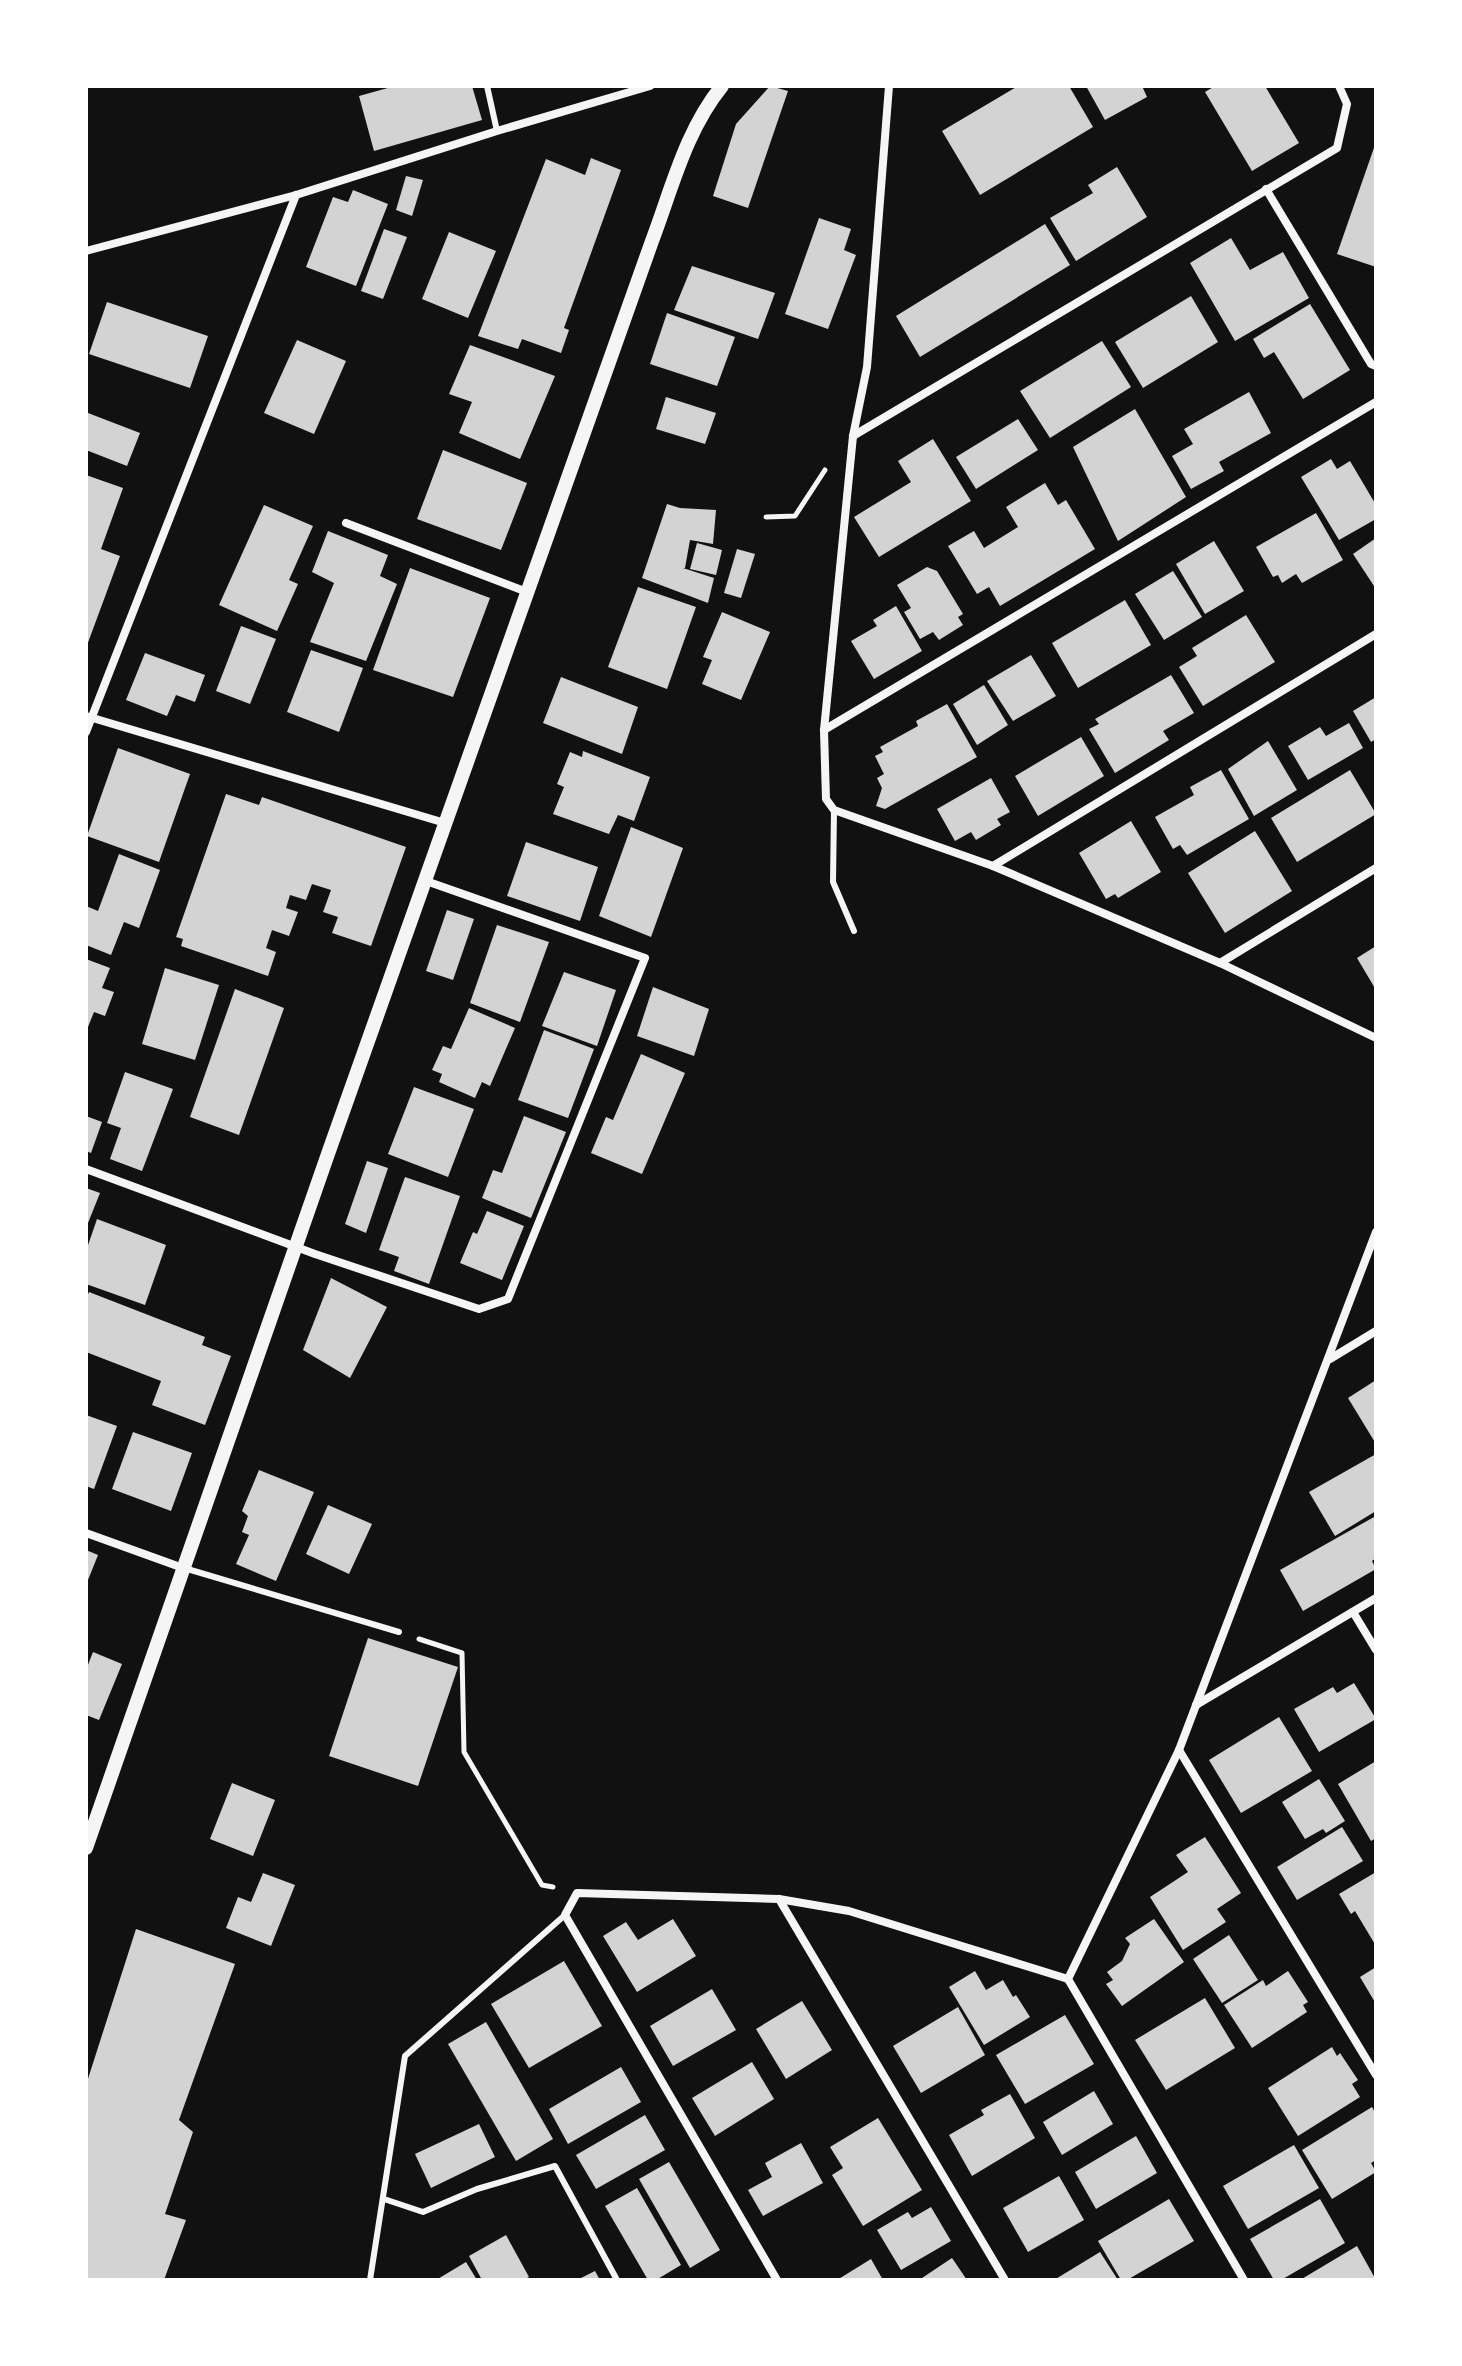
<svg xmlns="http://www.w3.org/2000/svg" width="1462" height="2366" font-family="Helvetica,sans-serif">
<rect width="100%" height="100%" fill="#111"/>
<g fill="#d3d3d3">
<polygon points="395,86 472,86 482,120 374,151 359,96"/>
<polygon points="770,86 788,91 748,208 713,196 736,124"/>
<polygon points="1018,86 1069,86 1093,127 980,195 942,131"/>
<polygon points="1086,86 1142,86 1147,97 1105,120"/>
<polygon points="1215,86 1265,86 1299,143 1252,171 1205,92"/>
<polygon points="1376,142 1376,267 1337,254"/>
<polygon points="591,158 621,170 564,328 569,330 561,353 522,339 518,349 478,336 546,159 585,175"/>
<polygon points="1117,167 1147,217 1076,261 1050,218 1093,193 1088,185"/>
<polygon points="406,176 423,180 412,216 396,210"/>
<polygon points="353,190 388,204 356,286 306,267 333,197 348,202"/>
<polygon points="819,218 851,229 844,250 856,255 828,329 785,314"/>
<polygon points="1045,224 1070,265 920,357 896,316"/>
<polygon points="384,229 407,237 383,299 361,291"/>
<polygon points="449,232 496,251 468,318 422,299"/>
<polygon points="1231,238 1250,270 1283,252 1309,298 1235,341 1190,263"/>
<polygon points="692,266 775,293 758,339 674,310"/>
<polygon points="1191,296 1218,342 1143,388 1115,342"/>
<polygon points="107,302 208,336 190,388 89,354"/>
<polygon points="1310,304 1350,370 1303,399 1274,352 1264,358 1253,339"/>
<polygon points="667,313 735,337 717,386 650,364"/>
<polygon points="297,340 346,361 314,434 264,413"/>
<polygon points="1102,341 1131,387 1050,438 1020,391"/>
<polygon points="470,345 555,376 520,459 459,433 472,402 449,394"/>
<polygon points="1249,392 1271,433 1219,462 1224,471 1191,489 1172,456 1193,444 1184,429"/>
<polygon points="666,397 716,413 705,444 656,429"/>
<polygon points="1135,409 1186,497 1118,541 1073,447"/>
<polygon points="88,413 140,433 127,466 86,450"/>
<polygon points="1018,419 1038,450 976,489 956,457"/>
<polygon points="933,439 971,501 879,557 854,517 911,482 898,461"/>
<polygon points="443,450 527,483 501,550 417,519"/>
<polygon points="1331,459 1337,469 1350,461 1376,505 1376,519 1339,540 1301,477"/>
<polygon points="86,475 123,488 101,549 120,556 86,648"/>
<polygon points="1045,483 1058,505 1066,500 1095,549 1000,606 989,587 977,594 948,546 974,531 984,548 1018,527 1006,507"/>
<polygon points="667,504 680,508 716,510 713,544 690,540 685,568 683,568 714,578 708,603 642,578"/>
<polygon points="264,505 313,526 289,580 298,584 277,631 219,605"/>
<polygon points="1316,513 1343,560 1302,583 1296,574 1282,583 1278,575 1273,577 1256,547"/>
<polygon points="328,531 388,555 380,576 397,584 366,661 310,642 334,583 312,572"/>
<polygon points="1376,538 1376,589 1353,554"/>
<polygon points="1214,541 1244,591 1205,614 1176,564"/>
<polygon points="697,543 722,550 716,575 690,569"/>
<polygon points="737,549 755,554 741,598 724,593"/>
<polygon points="927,567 937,571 963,614 958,617 963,625 939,640 933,632 920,639 904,612 911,608 897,585"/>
<polygon points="410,568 490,598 453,697 373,670"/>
<polygon points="1173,571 1202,617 1164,640 1135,594"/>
<polygon points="638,587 696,607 667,689 608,667"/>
<polygon points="1125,600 1151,645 1078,688 1052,643"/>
<polygon points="896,606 922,651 874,679 851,641 877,626 873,620"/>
<polygon points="722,612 770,632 741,700 702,684 712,660 703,657"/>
<polygon points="1246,615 1275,662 1203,706 1179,667 1197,656 1192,648"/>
<polygon points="241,626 276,639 250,704 216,691"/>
<polygon points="311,650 363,668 339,732 287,712"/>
<polygon points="145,653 205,675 195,702 176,695 167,716 126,700"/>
<polygon points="1031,655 1056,696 1013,721 987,681"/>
<polygon points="1171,675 1194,713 1163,731 1169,740 1115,773 1089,729 1099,724 1095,719"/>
<polygon points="561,677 638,707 622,754 543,723"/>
<polygon points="984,685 1008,725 977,745 953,704"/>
<polygon points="1376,697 1376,739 1371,742 1353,711"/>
<polygon points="947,704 977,757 885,809 876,806 882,788 877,778 884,774 875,756 883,752 880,747 918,726 916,721"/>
<polygon points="1349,723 1363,748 1308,780 1288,746 1320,727 1326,736"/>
<polygon points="1081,737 1104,776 1038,816 1015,776"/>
<polygon points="1268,741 1297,790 1254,816 1228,769"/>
<polygon points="118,748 190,774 159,862 87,836"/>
<polygon points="583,751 650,777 634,821 618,815 609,834 553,814 564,787 557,784 570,752 582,757"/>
<polygon points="1221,770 1249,819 1187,855 1180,845 1173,849 1155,817 1194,795 1190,787"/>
<polygon points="1350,770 1376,814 1297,862 1271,818"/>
<polygon points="991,778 1010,812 997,819 1001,825 976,840 971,832 955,841 937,809"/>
<polygon points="226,794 259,805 262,797 406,847 371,946 332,933 338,917 323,912 331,890 312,884 306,900 290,895 286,908 298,912 289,936 272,930 266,948 276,952 268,976 181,946 183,939 176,937"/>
<polygon points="1131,821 1161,872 1118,898 1115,894 1106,899 1079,853"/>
<polygon points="631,827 683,848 651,937 599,916"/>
<polygon points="1255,831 1292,891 1225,933 1188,873"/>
<polygon points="526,842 598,867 580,921 507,896"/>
<polygon points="119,854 160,870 139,928 124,922 111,955 86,945 86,906 98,911"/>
<polygon points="447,910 474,919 453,980 426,971"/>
<polygon points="497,925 549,942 520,1022 470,1003"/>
<polygon points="1376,946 1376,990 1357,958"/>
<polygon points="86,959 110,968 102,988 114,992 105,1016 94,1012 86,1032"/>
<polygon points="165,968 219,985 195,1060 142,1044"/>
<polygon points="564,972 616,990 597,1046 542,1026"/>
<polygon points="653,987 709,1009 694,1056 637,1036"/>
<polygon points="235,989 284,1008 239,1135 190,1117"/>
<polygon points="469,1008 515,1028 490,1086 482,1082 475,1098 439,1082 442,1074 432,1070 443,1046 451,1049"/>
<polygon points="544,1030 594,1049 568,1118 518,1100"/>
<polygon points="641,1054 685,1073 642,1174 591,1153 606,1117 613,1120"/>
<polygon points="125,1072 173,1089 142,1171 110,1159 121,1128 107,1123"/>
<polygon points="414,1087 474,1109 448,1177 388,1154"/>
<polygon points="86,1116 102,1122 91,1153 86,1151"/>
<polygon points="524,1116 566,1132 531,1218 482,1198 493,1170 502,1173"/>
<polygon points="367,1161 388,1168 366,1233 345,1224"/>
<polygon points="405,1177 460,1196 429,1284 394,1271 399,1257 379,1250"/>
<polygon points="86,1188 100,1193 86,1228"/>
<polygon points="487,1211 524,1226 502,1280 460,1263 473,1232 477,1234"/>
<polygon points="97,1219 166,1245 145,1305 86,1284 86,1251"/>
<polygon points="331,1278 387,1307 350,1378 303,1350"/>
<polygon points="89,1292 205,1337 202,1345 231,1356 205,1425 152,1405 161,1381 86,1352 86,1299"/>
<polygon points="1376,1380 1376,1444 1348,1398"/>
<polygon points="86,1415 117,1426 94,1489 86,1486"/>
<polygon points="133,1432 192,1453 171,1511 112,1489"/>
<polygon points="1376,1454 1376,1511 1335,1536 1309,1492"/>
<polygon points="259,1470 314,1492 276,1581 236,1564 249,1535 242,1532 248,1516 242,1511"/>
<polygon points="328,1505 372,1524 349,1574 306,1554"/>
<polygon points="1374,1517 1376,1521 1376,1558 1372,1561 1376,1569 1303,1611 1280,1570"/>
<polygon points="86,1550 98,1555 86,1585"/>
<polygon points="368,1638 458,1667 418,1786 329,1756"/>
<polygon points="93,1652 122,1664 99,1720 86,1715 86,1670"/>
<polygon points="1354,1683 1376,1719 1319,1752 1294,1709 1333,1687 1337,1693"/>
<polygon points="1279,1717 1312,1771 1241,1813 1209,1760"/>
<polygon points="1376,1761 1376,1838 1371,1841 1338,1784"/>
<polygon points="1319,1779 1345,1821 1326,1833 1323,1829 1305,1839 1282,1802"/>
<polygon points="232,1783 275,1800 253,1856 210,1839"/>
<polygon points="1342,1827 1363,1861 1297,1900 1277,1867"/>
<polygon points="1205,1837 1241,1893 1217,1909 1226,1922 1183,1950 1150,1897 1188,1872 1176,1855"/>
<polygon points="1376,1872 1376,1946 1355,1911 1351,1914 1339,1894"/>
<polygon points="263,1873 295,1885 271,1946 226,1928 238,1897 251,1902"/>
<polygon points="673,1919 696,1956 637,1992 603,1936 626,1922 638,1940"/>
<polygon points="1154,1919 1184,1962 1122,2006 1106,1984 1113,1980 1107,1972 1122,1961 1130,1944 1125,1938"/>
<polygon points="136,1929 235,1964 179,2120 193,2132 165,2214 186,2220 164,2280 86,2280 86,2085"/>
<polygon points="1229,1935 1258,1980 1222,2003 1193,1959"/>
<polygon points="564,1961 602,2026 529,2068 491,2004"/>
<polygon points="1376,1967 1376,2004 1360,1977"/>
<polygon points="975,1971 986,1990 1003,1980 1013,1997 1016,1995 1030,2017 984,2045 949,1987"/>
<polygon points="1288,1971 1308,2002 1303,2005 1307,2012 1252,2048 1224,2005 1263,1980 1266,1986"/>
<polygon points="712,1989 736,2030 673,2066 650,2026"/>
<polygon points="1205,1998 1235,2048 1166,2090 1135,2040"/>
<polygon points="802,2001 832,2050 786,2079 756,2029"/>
<polygon points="958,2007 985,2055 921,2093 893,2046"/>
<polygon points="1065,2015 1094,2064 1025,2104 996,2055"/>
<polygon points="486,2022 553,2139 516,2161 448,2044"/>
<polygon points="1332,2047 1337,2056 1340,2053 1358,2080 1352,2084 1360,2097 1298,2136 1268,2088"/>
<polygon points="752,2062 774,2099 715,2136 692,2098"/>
<polygon points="621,2067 641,2102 568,2144 549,2109"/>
<polygon points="1094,2091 1113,2124 1062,2155 1043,2122"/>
<polygon points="1010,2094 1035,2138 972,2176 949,2135 984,2115 981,2110"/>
<polygon points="1372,2107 1376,2114 1376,2160 1371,2163 1376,2172 1332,2199 1302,2150"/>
<polygon points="645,2115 665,2150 596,2189 576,2155"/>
<polygon points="878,2118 922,2190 863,2226 832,2175 843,2168 830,2147"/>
<polygon points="479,2124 495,2157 431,2188 415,2154"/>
<polygon points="1136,2136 1157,2173 1096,2209 1075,2172"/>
<polygon points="801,2143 823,2183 763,2216 748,2190 772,2177 765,2163"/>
<polygon points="1294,2145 1319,2188 1248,2229 1223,2186"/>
<polygon points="669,2162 720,2250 690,2268 639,2179"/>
<polygon points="1059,2176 1084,2220 1028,2252 1003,2208"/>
<polygon points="637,2188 681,2265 656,2280 648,2280 605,2206"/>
<polygon points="1169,2199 1194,2241 1127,2280 1121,2280 1098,2241"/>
<polygon points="1320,2199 1345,2243 1281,2280 1274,2280 1250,2239"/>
<polygon points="931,2207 951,2241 901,2270 877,2230 908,2212 912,2218"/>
<polygon points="506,2235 529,2277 523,2280 482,2280 469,2256"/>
<polygon points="1357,2246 1376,2280 1300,2280"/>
<polygon points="1100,2252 1118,2280 1054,2280"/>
<polygon points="952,2258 967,2280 919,2280"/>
<polygon points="871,2259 883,2280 837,2280"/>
<polygon points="466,2262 477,2280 436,2280"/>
<polygon points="595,2271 600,2280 577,2280"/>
</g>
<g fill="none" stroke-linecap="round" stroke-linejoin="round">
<g stroke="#f5f5f5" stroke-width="5">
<polyline points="766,517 795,516 825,470"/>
<polyline points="419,1639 462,1653 464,1752 542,1885 553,1887"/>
</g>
<g stroke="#f5f5f5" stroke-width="6">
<polyline points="487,86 497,131"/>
<polyline points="834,810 833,882 854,931"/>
<polyline points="184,1568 399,1632"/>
<polyline points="384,2199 423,2212 477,2189 555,2166 617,2280"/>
<polyline points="370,2280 405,2056 565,1915"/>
</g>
<g stroke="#f5f5f5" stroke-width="8">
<polyline points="889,86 867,367 853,436 824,730 826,799 834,810 993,866 1220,963 1376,1038"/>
<polyline points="1266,189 1371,364 1376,366"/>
<polyline points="86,251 296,195 497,131 650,86"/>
<polyline points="853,436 1337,148 1347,104 1339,86"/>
<polyline points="346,523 527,592"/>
<polyline points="86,716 445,823"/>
<polyline points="824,730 1376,402"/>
<polyline points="86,732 296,195"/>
<polyline points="993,866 1376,634"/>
<polyline points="1220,963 1376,868"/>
<polyline points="86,1169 315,1254 479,1309 508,1299 645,958 426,881"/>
<polyline points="1330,1359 1376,1331"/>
<polyline points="86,1533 183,1568"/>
<polyline points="1353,1612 1376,1650"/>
<polyline points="1196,1705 1376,1598"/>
<polyline points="1179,1750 1376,2075"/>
<polyline points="779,1899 1005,2280"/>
<polyline points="777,2280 565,1915 577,1893 779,1899 849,1911 1068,1979"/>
<polyline points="1244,2280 1068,1979 1179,1750 1376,1232"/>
</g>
<path stroke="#f5f5f5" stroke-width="14" d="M 86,1848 L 329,1151 L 652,241 C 672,188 686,130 722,86"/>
</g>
<rect width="1462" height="2366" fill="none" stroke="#ffffff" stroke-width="176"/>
</svg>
